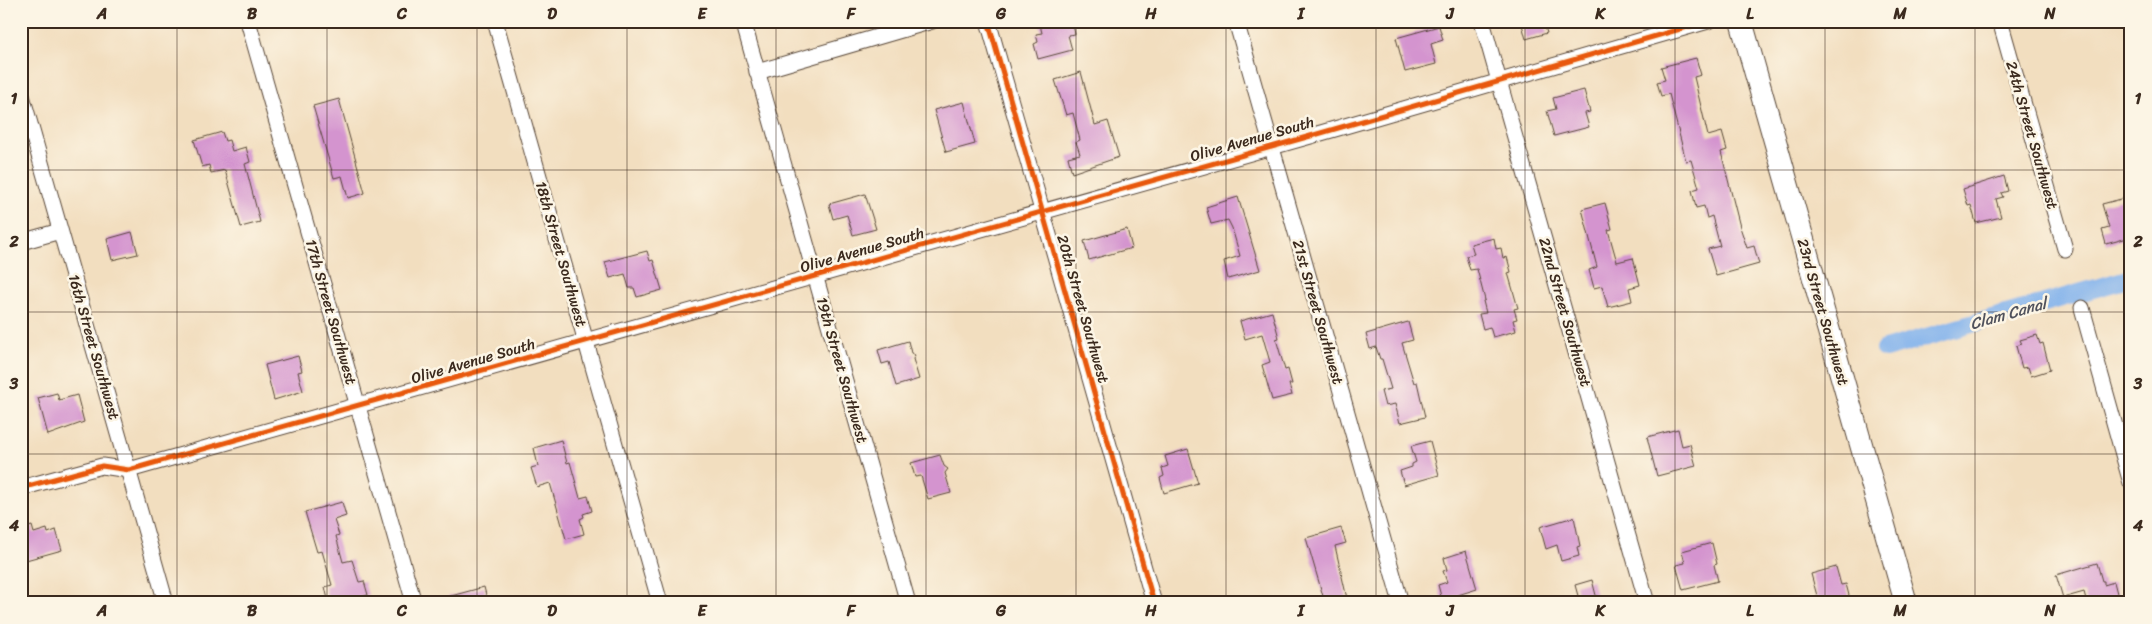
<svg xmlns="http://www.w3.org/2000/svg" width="2152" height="624" font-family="Sriracha,sans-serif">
<rect width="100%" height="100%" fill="#fcf5e5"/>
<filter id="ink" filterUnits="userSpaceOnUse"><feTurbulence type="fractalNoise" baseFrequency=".02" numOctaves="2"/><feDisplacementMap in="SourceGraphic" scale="10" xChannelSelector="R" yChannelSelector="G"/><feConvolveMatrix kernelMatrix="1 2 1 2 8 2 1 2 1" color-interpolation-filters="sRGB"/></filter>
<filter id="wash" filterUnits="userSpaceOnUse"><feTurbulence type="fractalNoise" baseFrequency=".0096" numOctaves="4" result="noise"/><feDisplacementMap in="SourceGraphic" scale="20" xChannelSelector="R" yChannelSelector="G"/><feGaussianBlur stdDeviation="1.12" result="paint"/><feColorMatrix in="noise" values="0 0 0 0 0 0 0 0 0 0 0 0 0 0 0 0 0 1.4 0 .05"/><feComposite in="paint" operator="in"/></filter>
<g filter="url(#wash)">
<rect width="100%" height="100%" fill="#f2debf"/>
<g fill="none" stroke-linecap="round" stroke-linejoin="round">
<polyline stroke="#80b1ec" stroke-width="18" points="1885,349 2131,278"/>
</g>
<g id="blocks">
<g fill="#d494cf">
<polygon points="1039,21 1072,21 1075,34 1068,35 1072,50 1038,59 1034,44 1038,42 1036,34 1042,33"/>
<polygon points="1521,21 1543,21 1547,33 1526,39"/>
<polygon points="1439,26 1443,40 1431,44 1436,64 1405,72 1396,38"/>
<polygon points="1696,58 1701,75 1694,77 1708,136 1722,132 1727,150 1721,152 1740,227 1747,248 1754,246 1759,264 1716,276 1708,249 1720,246 1712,216 1707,218 1704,206 1696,208 1692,190 1699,188 1691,160 1686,161 1669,94 1661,96 1657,82 1665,80 1661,67"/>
<polygon points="1081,72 1095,125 1108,121 1119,157 1072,173 1068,157 1080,154 1076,142 1080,140 1073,113 1066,115 1055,80"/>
<polygon points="1584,90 1590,112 1585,113 1589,127 1554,136 1547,111 1556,109 1553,98"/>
<polygon points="339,99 365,193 348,198 342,176 334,178 313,106"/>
<polygon points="964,102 975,144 946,152 934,110"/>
<polygon points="222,132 225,141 229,140 232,151 246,147 250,162 245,164 260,222 241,227 225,170 211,173 209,165 202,167 194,140"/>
<polygon points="2004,176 2008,191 2001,193 2003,197 1996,199 2001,217 1976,223 1971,205 1968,206 1963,189"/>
<polygon points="865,194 876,229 853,235 847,215 833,219 829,204"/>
<polygon points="1238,197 1260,270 1228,279 1224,261 1240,256 1232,228 1228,220 1211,224 1206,207"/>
<polygon points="2125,198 2131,218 2131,237 2106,244 2102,230 2109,228 2102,204"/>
<polygon points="1605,203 1612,229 1608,230 1617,262 1633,258 1640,285 1629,288 1632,301 1608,307 1602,286 1594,288 1589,270 1597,267 1582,209"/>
<polygon points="1127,229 1132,248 1089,260 1084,241"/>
<polygon points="132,232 138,254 112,260 107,239"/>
<polygon points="1494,238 1496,249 1501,248 1503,258 1507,257 1511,272 1508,273 1518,308 1514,309 1517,319 1513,320 1516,331 1493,337 1490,327 1483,329 1479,314 1486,313 1483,301 1485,300 1477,269 1470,270 1466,256 1474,254 1471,244"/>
<polygon points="647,251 650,261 653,260 662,290 637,297 634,288 629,288 625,274 610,278 605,262"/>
<polygon points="1272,312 1279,338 1276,339 1285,370 1288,369 1292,384 1289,384 1292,395 1272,400 1262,365 1270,362 1262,334 1245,339 1240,321"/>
<polygon points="1408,322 1413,340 1402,343 1414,383 1417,382 1425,417 1400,423 1395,404 1385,406 1381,391 1391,389 1382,359 1380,359 1376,347 1370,349 1366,334"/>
<polygon points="2037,335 2040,344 2043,343 2050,370 2031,376 2028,367 2022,368 2016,346 2022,344 2020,340"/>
<polygon points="908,341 911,353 915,355 913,359 919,379 896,386 889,362 882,364 878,350"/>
<polygon points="298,356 302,371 298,372 303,391 274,400 265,365"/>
<polygon points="57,393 59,400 77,395 84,422 48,435 38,398"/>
<polygon points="1678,429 1682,446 1690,444 1696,466 1657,476 1647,437"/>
<polygon points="561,440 567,463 570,462 580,498 588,496 592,511 583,514 584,517 580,519 584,534 566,539 550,483 537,487 531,468 538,466 534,448"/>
<polygon points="1430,441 1439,475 1404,485 1400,471 1412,467 1412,464 1416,462 1411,446"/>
<polygon points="1188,449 1198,483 1164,493 1160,478 1164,476 1162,468 1168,466 1165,456"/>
<polygon points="940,455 944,466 948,469 945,473 951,493 928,499 921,476 915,477 911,463"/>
<polygon points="342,502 346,516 334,520 339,535 336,536 343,562 352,560 359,582 364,581 368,595 341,603 329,603 325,587 332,585 322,551 317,552 305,512"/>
<polygon points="1574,517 1580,546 1577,547 1579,556 1561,561 1557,545 1546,549 1540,527"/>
<polygon points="32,526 34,533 47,529 48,533 56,530 62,550 26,560 21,543 21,529"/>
<polygon points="1341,528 1346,543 1335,546 1348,603 1325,603 1306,538"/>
<polygon points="1712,543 1717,564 1714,565 1718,581 1683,590 1676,565 1685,563 1682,551"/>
<polygon points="1466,551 1477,589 1442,600 1438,585 1447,582 1443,571 1447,570 1444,558"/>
<polygon points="2097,563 2102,581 2104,581 2104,585 2114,582 2118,597 2097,603 2087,603 2084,592 2063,598 2056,575"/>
<polygon points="1836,567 1841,585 1846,584 1851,603 1819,603 1811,574"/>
<polygon points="1592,580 1598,603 1580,603 1575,585"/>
<polygon points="484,587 488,603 441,603 440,599"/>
</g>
</g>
</g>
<g filter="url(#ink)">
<use href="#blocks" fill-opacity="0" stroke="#564536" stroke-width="1"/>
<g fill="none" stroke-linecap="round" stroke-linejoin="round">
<g stroke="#564536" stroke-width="17">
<g id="street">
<polyline points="248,21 414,603"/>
<polyline points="495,21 660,603"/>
<polyline points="743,21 908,603"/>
<polyline points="988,21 1154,603"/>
<polyline points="1236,21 1401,603"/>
<polyline points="1482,21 1647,603"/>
<polyline points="2000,21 2065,249"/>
<polyline points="757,72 932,21"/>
<polyline points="21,92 166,603"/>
<polyline points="21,242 60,231"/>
<polyline points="2082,308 2131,483"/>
<polyline points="21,488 102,466 129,470 1314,135 1708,21"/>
</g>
</g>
<g stroke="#564536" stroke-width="24">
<polyline id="secondary" points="1741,21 1906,603"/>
</g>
<use href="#street" stroke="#fff" stroke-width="15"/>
<use href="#secondary" stroke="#fff" stroke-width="22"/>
<g stroke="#fcf5e5" stroke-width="8">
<g id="cycleway">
<polyline points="988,21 1154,603"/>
<polyline points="21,488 102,466 129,470 1314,135 1708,21"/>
</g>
</g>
<use href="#cycleway" stroke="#e8590c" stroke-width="5"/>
</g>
</g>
<path fill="none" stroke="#3b2a1e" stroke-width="1" stroke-opacity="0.55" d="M 177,21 L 177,603M 327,21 L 327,603M 477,21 L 477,603M 627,21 L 627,603M 776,21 L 776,603M 926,21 L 926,603M 1076,21 L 1076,603M 1226,21 L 1226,603M 1376,21 L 1376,603M 1525,21 L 1525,603M 1675,21 L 1675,603M 1825,21 L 1825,603M 1975,21 L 1975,603M 21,170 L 2131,170M 21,312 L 2131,312M 21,454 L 2131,454"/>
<g text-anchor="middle" stroke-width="5" stroke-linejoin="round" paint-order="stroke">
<g font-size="15" fill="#3b2a1e" stroke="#fcf5e5">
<text transform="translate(2032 135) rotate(74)" y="5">24th Street Southwest</text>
<text transform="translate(1252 139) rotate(-16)" y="5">Olive Avenue South</text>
<text transform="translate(862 250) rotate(-16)" y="5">Olive Avenue South</text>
<text transform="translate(561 254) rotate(74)" y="5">18th Street Southwest</text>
<text transform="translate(1083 309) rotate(74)" y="5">20th Street Southwest</text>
<text transform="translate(331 312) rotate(74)" y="5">17th Street Southwest</text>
<text transform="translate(1318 312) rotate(74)" y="5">21st Street Southwest</text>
<text transform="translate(1565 312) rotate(74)" y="5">22nd Street Southwest</text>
<text transform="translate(1823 312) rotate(74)" y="5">23rd Street Southwest</text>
<text transform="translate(94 347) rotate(74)" y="5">16th Street Southwest</text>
<text transform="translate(473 361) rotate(-16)" y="5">Olive Avenue South</text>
<text transform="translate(842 370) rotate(74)" y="5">19th Street Southwest</text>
</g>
<g font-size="16" font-style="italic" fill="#50525c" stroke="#fcf5e5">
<text transform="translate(2008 313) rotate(-16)" y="6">Clam Canal</text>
</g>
</g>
<rect width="2152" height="624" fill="none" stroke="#fcf5e5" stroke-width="55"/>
<rect x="28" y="28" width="2096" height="568" fill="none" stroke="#3b2a1e" stroke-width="2"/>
<g font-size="16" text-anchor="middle" font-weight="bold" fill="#3b2a1e">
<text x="102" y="19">A</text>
<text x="252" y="19">B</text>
<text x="402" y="19">C</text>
<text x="552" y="19">D</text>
<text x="702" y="19">E</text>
<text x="851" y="19">F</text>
<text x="1001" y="19">G</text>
<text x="1151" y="19">H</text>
<text x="1301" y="19">I</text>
<text x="1450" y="19">J</text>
<text x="1600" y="19">K</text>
<text x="1750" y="19">L</text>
<text x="1900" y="19">M</text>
<text x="2050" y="19">N</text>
<text x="14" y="104">1</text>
<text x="2138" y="104">1</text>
<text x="14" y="247">2</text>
<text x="2138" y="247">2</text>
<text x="14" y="389">3</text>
<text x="2138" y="389">3</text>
<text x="14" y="531">4</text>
<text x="2138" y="531">4</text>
<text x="102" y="616">A</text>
<text x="252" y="616">B</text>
<text x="402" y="616">C</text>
<text x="552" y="616">D</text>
<text x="702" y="616">E</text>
<text x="851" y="616">F</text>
<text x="1001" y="616">G</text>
<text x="1151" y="616">H</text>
<text x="1301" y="616">I</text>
<text x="1450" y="616">J</text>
<text x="1600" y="616">K</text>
<text x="1750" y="616">L</text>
<text x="1900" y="616">M</text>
<text x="2050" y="616">N</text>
</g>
</svg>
